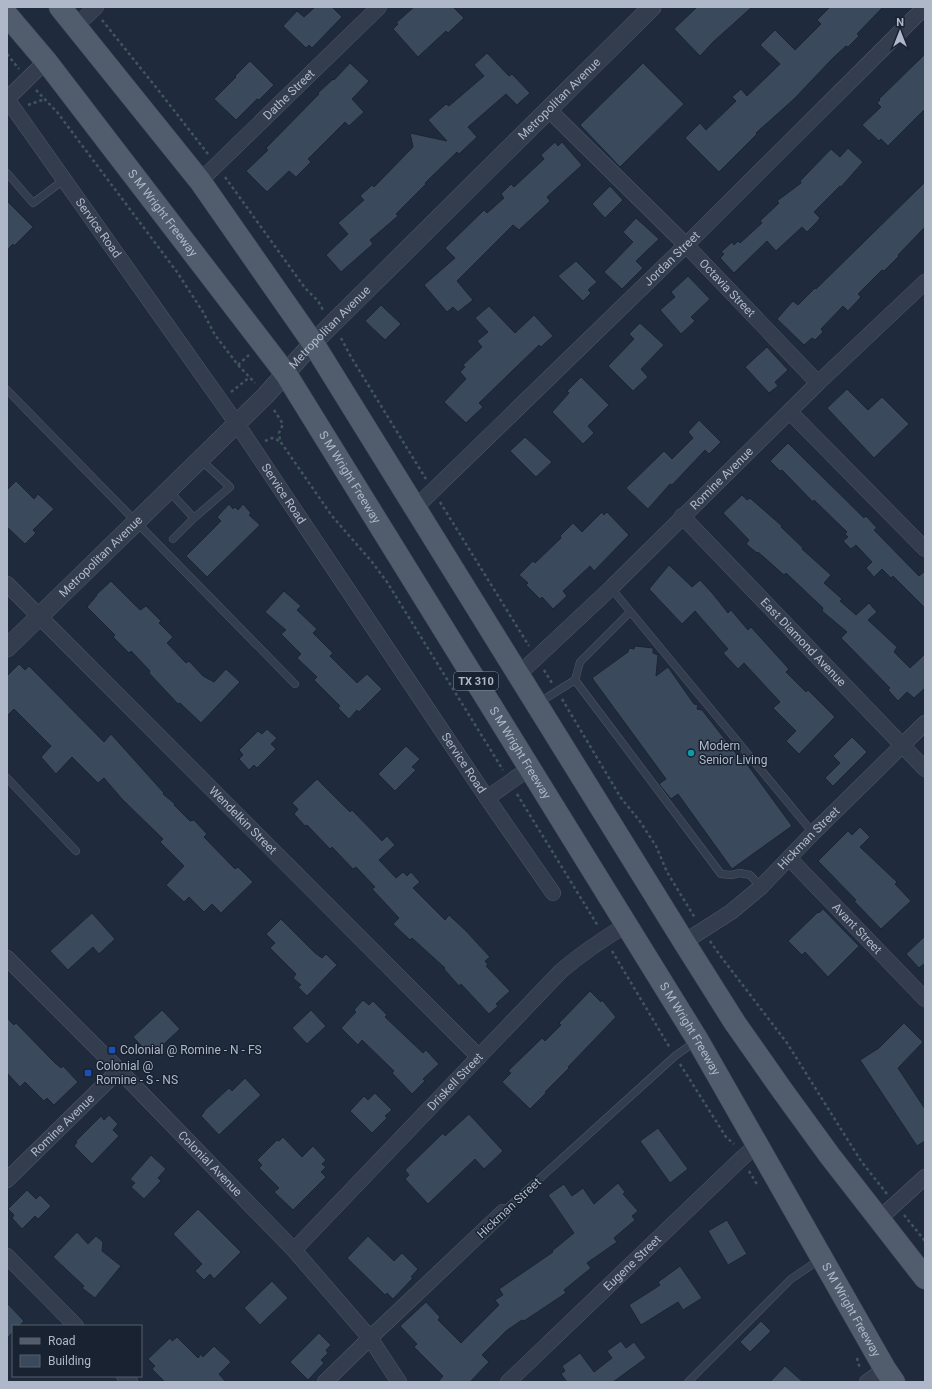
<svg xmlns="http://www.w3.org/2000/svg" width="932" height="1389" font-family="Roboto,sans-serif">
<rect width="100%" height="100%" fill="#1f2b3d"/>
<g fill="#3b495d" stroke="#1b2433">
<polygon points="315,7 332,7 342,17 312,48 309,45 306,48 283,26 297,11 304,17"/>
<polygon points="414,7 453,7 464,18 448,33 446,31 418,57 393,29 398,24 396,23"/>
<polygon points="697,7 752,7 713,42 700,56 674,29"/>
<polygon points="830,7 883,7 857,34 859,36 848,47 846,46 833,58 794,99 756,133 757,134 719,172 685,138 700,123 706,130 736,101 732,97 741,89 747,96 780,64 760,45 775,30 795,50 821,24 817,20"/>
<polygon points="487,53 509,76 512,74 530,93 517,105 506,94 468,127 477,137 459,154 457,152 425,183 426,184 396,214 398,216 370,240 373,244 341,272 326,255 348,234 338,223 364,200 360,196 372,185 374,187 413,147 410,133 447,141 428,120 446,104 449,106 484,76 474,65"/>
<polygon points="925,54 925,109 888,146 881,139 879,141 862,125 881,107 877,103 880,100 879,99"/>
<polygon points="250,61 274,85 259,100 257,99 236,120 214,99 236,77 235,76"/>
<polygon points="350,63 369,81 352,99 364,112 349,126 345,122 308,159 311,162 296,177 289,171 267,192 246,171 268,150 266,148 319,94 318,93 333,79 334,80"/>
<polygon points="643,63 684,104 620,167 580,125"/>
<polygon points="555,142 558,146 562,142 582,165 547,197 550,201 545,206 519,230 513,225 457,281 473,300 458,312 453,307 447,312 424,285 455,258 445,248 484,210 487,213 504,198 501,194 511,184 514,187 544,159 541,155"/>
<polygon points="848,148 863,162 841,187 840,186 814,212 820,218 817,222 807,232 802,227 776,251 767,241 734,273 720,258 724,254 721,252 732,242 734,245 738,241 740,243 762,223 760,221 779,203 777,201 801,183 800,181 831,149 840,157"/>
<polygon points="925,182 925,227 898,255 899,256 884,271 882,270 858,294 861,297 848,311 843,306 821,329 823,332 815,340 812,338 804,345 777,319 793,301 798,305 815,288 816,289"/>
<polygon points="610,186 623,200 605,218 592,204"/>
<polygon points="7,201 33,227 14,246 13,244 7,250"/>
<polygon points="636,218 659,239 636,261 643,268 622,289 604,272 633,242 623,232"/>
<polygon points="576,261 597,282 588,290 591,293 583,301 558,276"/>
<polygon points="688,276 710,299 691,317 695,321 681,334 660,310 675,297 671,292"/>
<polygon points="381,305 401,324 385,340 365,321"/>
<polygon points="489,306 515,333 534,315 553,336 541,347 539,345 479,403 483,407 466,423 444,402 466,379 460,372 465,367 463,365 482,347 477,341 488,332 475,318"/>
<polygon points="640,323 664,345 641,369 648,377 633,391 608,366 634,339 629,334"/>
<polygon points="767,347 788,370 775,382 778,386 769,393 745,367"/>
<polygon points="581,377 609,405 588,426 594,433 583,444 552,412 569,393 567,391"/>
<polygon points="847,389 868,410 882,397 909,424 874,458 827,408"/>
<polygon points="699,420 721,442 709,454 705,450 672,485 670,484 648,509 626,488 664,451 672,459 693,438 688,432"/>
<polygon points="525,437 552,462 536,477 510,451"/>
<polygon points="788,443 864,518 866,516 877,528 874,530 919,576 925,571 925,608 893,576 891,578 882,569 874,577 866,568 872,562 856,545 851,549 843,541 848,537 845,534 847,532 814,500 813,502 782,470 780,471 770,461"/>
<polygon points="16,481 34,499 38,494 54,509 33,530 36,533 25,544 7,527 7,490"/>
<polygon points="742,495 747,500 750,498 782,526 781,527 803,548 802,549 831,575 824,583 842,599 840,601 856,615 869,603 877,612 868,620 897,647 894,652 910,668 925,654 925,688 914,698 907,692 898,701 888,690 890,688 841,638 847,632 822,611 823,608 786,573 784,575 758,552 757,553 746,544 749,540 723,513"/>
<polygon points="229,504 233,509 235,507 238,510 243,504 251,513 249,515 260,525 207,577 186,556 221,521 217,517"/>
<polygon points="602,512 604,515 607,512 629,535 594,571 590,566 563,591 567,596 553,609 542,597 540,599 526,585 528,583 519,575 533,561 535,563 561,538 560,536 573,523 582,532"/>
<polygon points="669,565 692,587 700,580 713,594 728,613 731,610 748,630 751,627 789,669 786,672 806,692 808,690 835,717 799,754 786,741 796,731 773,708 780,702 744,663 738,669 723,653 728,649 695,611 682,624 649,589"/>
<polygon points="111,581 140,610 146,606 161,621 159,623 173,637 167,643 186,663 189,661 203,676 214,682 226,669 240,682 201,723 180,703 178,704 149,673 150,671 131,651 129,653 113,637 115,635 87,607 97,595 96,595"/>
<polygon points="284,591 301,606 297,610 317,629 313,633 333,653 330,656 357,683 367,674 382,689 359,712 357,710 349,719 338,708 340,706 314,680 317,677 297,658 301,654 281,634 286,630 265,612"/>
<polygon points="635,646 653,648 653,653 658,655 656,676 668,667 694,704 698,705 697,709 702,710 742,761 744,760 792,826 732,869 678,794 671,799 659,784 666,779 592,678 628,652 629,648 634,649"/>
<polygon points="19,664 25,670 29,666 104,742 111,734 164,793 163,794 175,804 174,805 190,821 194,820 207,834 204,837 235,869 238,867 253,882 221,913 212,904 204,912 189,897 184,902 166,885 184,866 160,842 163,839 122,799 104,778 98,783 72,757 56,774 41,757 51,746 14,709 7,716 7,676"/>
<polygon points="267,729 277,738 271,744 276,749 257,768 254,765 249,770 239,759 243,755 239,750 258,731 262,734"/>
<polygon points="852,737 867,752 833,786 825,778 840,763 833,756"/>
<polygon points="406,746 420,759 412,767 416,770 395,791 378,774"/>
<polygon points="317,779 350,812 352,810 382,841 387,836 395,845 379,860 396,878 403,872 407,876 411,872 420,882 413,888 445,920 449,915 466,931 490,957 485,961 488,965 486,966 510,991 496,1004 498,1006 489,1014 461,984 459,986 444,969 445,968 412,938 410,940 393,924 399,918 372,889 375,887 356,867 353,869 332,847 330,849 307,825 305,826 294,814 298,809 292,803"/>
<polygon points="860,827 870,837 860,847 897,882 895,884 911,901 881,929 854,901 856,900 818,861 848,831 852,835"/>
<polygon points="823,909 859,946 828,977 805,952 802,955 788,941 818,912 819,913"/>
<polygon points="92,913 115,939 99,954 93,947 68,970 50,951"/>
<polygon points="281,919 315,953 322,958 326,954 337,965 307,996 298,987 301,985 293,978 296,974 270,948 275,943 266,934"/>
<polygon points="925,936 925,963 919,968 906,954"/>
<polygon points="590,991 601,1002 602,1000 616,1017 568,1067 569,1068 545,1092 546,1093 530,1109 502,1082 511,1073 508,1071 542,1038 545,1041 561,1025 559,1023"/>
<polygon points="363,1000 369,1005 373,1001 387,1015 385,1017 423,1053 426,1050 439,1064 423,1079 425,1081 412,1094 392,1073 394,1071 362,1040 358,1045 341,1028 356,1012 354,1010"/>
<polygon points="162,1010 180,1029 151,1056 133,1037"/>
<polygon points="311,1010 326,1026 307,1044 292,1028"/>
<polygon points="7,1018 14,1025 16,1023 55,1063 61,1068 63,1066 78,1082 54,1105 47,1098 44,1101 25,1082 20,1087 7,1073"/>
<polygon points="904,1023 923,1042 898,1068 925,1109 925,1141 917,1146 860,1060 879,1048"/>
<polygon points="245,1078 261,1095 219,1135 201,1116 204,1112 204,1111 229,1088 232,1091"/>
<polygon points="375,1093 392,1110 385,1116 387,1118 372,1133 350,1111 364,1096 368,1100"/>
<polygon points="469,1114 503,1151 484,1169 475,1159 428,1204 405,1179 409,1175 405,1170 443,1133 445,1136"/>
<polygon points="109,1115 118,1124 113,1130 119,1136 92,1164 74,1146 77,1142 76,1141 101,1116 104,1120"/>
<polygon points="658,1128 688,1169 670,1183 640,1141"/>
<polygon points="283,1137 302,1157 313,1146 326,1160 322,1164 326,1167 321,1172 326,1177 293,1210 274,1192 279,1188 259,1168 262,1165 257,1160 277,1140 279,1141"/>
<polygon points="151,1155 166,1169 158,1178 161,1181 144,1199 131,1187 135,1183 130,1179"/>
<polygon points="618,1183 625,1192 623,1194 638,1211 632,1216 635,1220 614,1238 617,1242 587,1263 591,1268 564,1290 566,1293 524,1321 522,1320 506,1331 482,1355 489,1362 470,1382 438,1382 443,1376 414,1347 417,1344 400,1326 426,1302 440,1317 438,1320 461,1343 499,1305 495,1300 503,1295 499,1289 553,1252 552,1251 574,1233 548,1195 564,1184 572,1196 583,1188 594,1204"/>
<polygon points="27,1190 36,1199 40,1195 51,1206 38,1219 35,1216 22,1229 12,1218 14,1215 8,1209"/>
<polygon points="198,1209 241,1252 214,1279 210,1274 204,1280 195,1271 202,1264 173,1234"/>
<polygon points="727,1220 747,1254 728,1265 708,1231"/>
<polygon points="77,1232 88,1244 96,1236 103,1242 102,1251 121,1266 95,1298 82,1288 84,1286 53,1257"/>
<polygon points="368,1236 394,1261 402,1253 418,1269 411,1277 413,1278 393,1299 387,1293 385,1295 347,1258"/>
<polygon points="680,1266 702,1298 683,1310 678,1302 641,1325 629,1305 660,1285 658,1282"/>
<polygon points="272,1281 288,1298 260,1325 244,1308"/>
<polygon points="7,1303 24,1321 19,1326 13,1326 13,1332 7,1338"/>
<polygon points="761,1321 771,1331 750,1352 740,1342"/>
<polygon points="319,1333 331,1345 326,1350 328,1353 321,1360 324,1363 308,1380 290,1362"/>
<polygon points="177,1337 198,1358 201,1354 203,1357 214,1346 231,1362 219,1374 226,1382 165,1382 152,1369 155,1366 148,1359 170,1338 172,1341"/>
<polygon points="621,1341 626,1348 634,1342 646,1358 613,1382 567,1382 561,1374 565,1371 562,1366 580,1353 594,1372 612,1358 607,1351"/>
<polygon points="785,1366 803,1382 770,1382"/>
</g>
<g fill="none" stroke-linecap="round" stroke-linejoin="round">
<g stroke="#4f5867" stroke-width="8">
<g id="service">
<polyline points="7,173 33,203 65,179"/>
<polyline points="7,390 295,684"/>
<polyline points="169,491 194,518 173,539"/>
<polyline points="194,518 230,487 201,460"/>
<polyline points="611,588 813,833"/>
<polyline points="575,680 721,874 731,875 740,873 750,875 761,887"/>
<polyline points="538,703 575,680 580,662 630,612"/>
<polyline points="7,778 76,851"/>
<polyline points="503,1212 675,1056 696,1041"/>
<polyline points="688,1382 791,1279 819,1260"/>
</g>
</g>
<g stroke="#4f5867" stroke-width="16">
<g id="minor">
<polyline points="76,26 96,7"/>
<path id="s1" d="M 7,99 L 237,424 L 487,798 L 553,893"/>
<polyline points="7,99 46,61"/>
<path id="s2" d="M 549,110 L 686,245 L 818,383"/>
<path id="s3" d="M 200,181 L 379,7"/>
<polyline points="790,412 925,549"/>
<path id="s4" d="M 415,508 L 686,245 L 925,7"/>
<path id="s5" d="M 682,516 L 925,769"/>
<path id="s6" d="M 7,584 L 479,1057"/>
<path id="s7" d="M 518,675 L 611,588 L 818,383 L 925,282"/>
<polyline points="487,798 530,768"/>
<path id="s8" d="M 789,858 L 925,999"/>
<path id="s9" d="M 684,942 L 731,912 L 761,887 L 813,833 L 925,723"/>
<path id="s10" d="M 7,958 L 119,1070 L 294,1250 L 370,1338 L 399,1382"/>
<path id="s11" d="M 7,1180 L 119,1070"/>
<polyline points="879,1219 925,1177"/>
<path id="s12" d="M 294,1250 L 561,971 C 582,953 603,939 626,925"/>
<polyline points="7,1256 76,1326"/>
<polyline points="124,1376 130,1382"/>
<polyline points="325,1382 370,1338 503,1212"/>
<path id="s13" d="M 508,1382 L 742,1158 L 758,1144"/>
<polyline points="867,1382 885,1369"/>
</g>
</g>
<g stroke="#4f5867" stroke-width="19">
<g id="tertiary">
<path id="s14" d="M 7,648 L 265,396 L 313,343 L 652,7"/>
</g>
</g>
<g stroke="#3d4656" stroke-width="23">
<g id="primary">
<polyline points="60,7 200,181 313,343 684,942 735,1023 782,1090 830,1156 925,1278"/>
<path id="s15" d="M 7,15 L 46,61 L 286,374 L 697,1039 L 885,1369 L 894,1382"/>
</g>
</g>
<g stroke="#3f575b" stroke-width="2.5" stroke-dasharray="3 3" stroke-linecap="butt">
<polyline points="102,20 155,86 208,154"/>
<polyline points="7,54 19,69"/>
<polyline points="36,90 57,112 177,272 203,312 215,335 238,365 255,383"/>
<polyline points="28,105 45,99"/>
<polyline points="225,177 305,288 318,301 323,310"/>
<polyline points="341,338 351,357 426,479"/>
<polyline points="238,365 249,355"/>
<polyline points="231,392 250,377"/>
<polyline points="274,410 283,424 279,433 280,441 332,516 372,562 387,582 503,770"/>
<polyline points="265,441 272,438 280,441"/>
<polyline points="440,502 529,646"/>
<polyline points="544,670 552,683"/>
<polyline points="562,699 621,798 639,820 656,846 667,872 695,918"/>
<polyline points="517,794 598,926"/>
<polyline points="710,941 719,954 787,1043 861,1161 887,1194"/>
<polyline points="612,951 670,1048"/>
<polyline points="680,1064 726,1137 734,1144"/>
<polyline points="749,1171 758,1186"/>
<polyline points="904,1215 925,1241"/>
<polyline points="857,1358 860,1369"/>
</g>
<use href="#service" stroke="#343d4d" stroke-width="7"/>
<use href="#minor" stroke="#343d4d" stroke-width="15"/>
<use href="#tertiary" stroke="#343d4d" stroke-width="18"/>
<use href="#primary" stroke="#515c6d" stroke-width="22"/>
</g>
<circle fill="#0f9aa8" stroke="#192231" stroke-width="1.5" cx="691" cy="753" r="4"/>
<g fill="#1a4fb4" stroke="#192231" stroke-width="1.5">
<rect x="108" y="1046" width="8" height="8" rx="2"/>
<rect x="84" y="1069" width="8" height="8" rx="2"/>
</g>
<g text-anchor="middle" stroke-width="3" stroke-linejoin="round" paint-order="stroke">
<rect fill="#192231" stroke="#828b9b" stroke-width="1" x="454" y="672" width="44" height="18" rx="3"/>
<g font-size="11" font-weight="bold" fill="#afb8c9">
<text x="476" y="685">TX 310</text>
</g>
<g font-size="12" fill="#afb8c9" stroke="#192231">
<text dy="4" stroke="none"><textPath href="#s3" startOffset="124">Dathe Street</textPath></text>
<text dy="4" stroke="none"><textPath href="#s14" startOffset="779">Metropolitan Avenue</textPath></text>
<text dy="4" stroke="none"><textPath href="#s15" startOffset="252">S M Wright Freeway</textPath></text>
<text dy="4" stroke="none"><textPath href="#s1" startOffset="158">Service Road</textPath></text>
<text dy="4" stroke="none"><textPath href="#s4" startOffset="358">Jordan Street</textPath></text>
<text dy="4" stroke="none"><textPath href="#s2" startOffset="252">Octavia Street</textPath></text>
<text dy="4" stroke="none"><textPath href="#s14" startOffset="455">Metropolitan Avenue</textPath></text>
<text dy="4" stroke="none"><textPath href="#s15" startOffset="576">S M Wright Freeway</textPath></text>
<text dy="4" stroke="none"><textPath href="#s7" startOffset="283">Romine Avenue</textPath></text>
<text dy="4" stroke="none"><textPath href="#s1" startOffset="482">Service Road</textPath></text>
<text dy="4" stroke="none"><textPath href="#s14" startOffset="131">Metropolitan Avenue</textPath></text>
<text dy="4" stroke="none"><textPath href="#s5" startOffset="175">East Diamond Avenue</textPath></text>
<text dy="4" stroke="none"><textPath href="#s15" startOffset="900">S M Wright Freeway</textPath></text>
<text dy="4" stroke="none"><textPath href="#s1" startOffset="806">Service Road</textPath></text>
<text dy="4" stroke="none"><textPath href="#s6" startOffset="334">Wendelkin Street</textPath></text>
<text dy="4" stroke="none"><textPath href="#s9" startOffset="163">Hickman Street</textPath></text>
<text dy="4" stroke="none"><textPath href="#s8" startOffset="98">Avant Street</textPath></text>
<text dy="4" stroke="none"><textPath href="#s15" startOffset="1224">S M Wright Freeway</textPath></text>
<text dy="4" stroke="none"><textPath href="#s12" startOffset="233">Driskell Street</textPath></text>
<text dy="4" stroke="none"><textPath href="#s11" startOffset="78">Romine Avenue</textPath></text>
<text dy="4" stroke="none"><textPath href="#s10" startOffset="289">Colonial Avenue</textPath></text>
<text transform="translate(509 1208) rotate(-43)" y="4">Hickman Street</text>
<text dy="4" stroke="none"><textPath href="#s13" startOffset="172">Eugene Street</textPath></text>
<text dy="4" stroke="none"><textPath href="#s15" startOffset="1548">S M Wright Freeway</textPath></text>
</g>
<g font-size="12" fill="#afb8c9" stroke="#192231" text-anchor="start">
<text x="699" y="750">Modern<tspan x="699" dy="14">Senior Living</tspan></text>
<text x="120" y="1054">Colonial @ Romine - N - FS</text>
<text x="96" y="1070">Colonial @<tspan x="96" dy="14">Romine - S - NS</tspan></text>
</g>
</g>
<rect width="932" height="1389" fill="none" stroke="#afb8c9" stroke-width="16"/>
<rect x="12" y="1325" width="130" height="52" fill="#192231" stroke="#555e6e"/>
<rect x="20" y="1338" width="20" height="6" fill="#515c6d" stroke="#555e6e"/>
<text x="48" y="1345" font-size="12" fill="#afb8c9">Road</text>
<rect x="20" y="1355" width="20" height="12" fill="#3b495d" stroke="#555e6e"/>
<text x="48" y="1365" font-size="12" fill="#afb8c9">Building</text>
<g transform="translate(900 32)" stroke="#192231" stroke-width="3" paint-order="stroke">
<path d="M0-3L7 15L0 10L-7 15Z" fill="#afb8c9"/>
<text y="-6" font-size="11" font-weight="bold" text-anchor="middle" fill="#afb8c9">N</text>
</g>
</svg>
